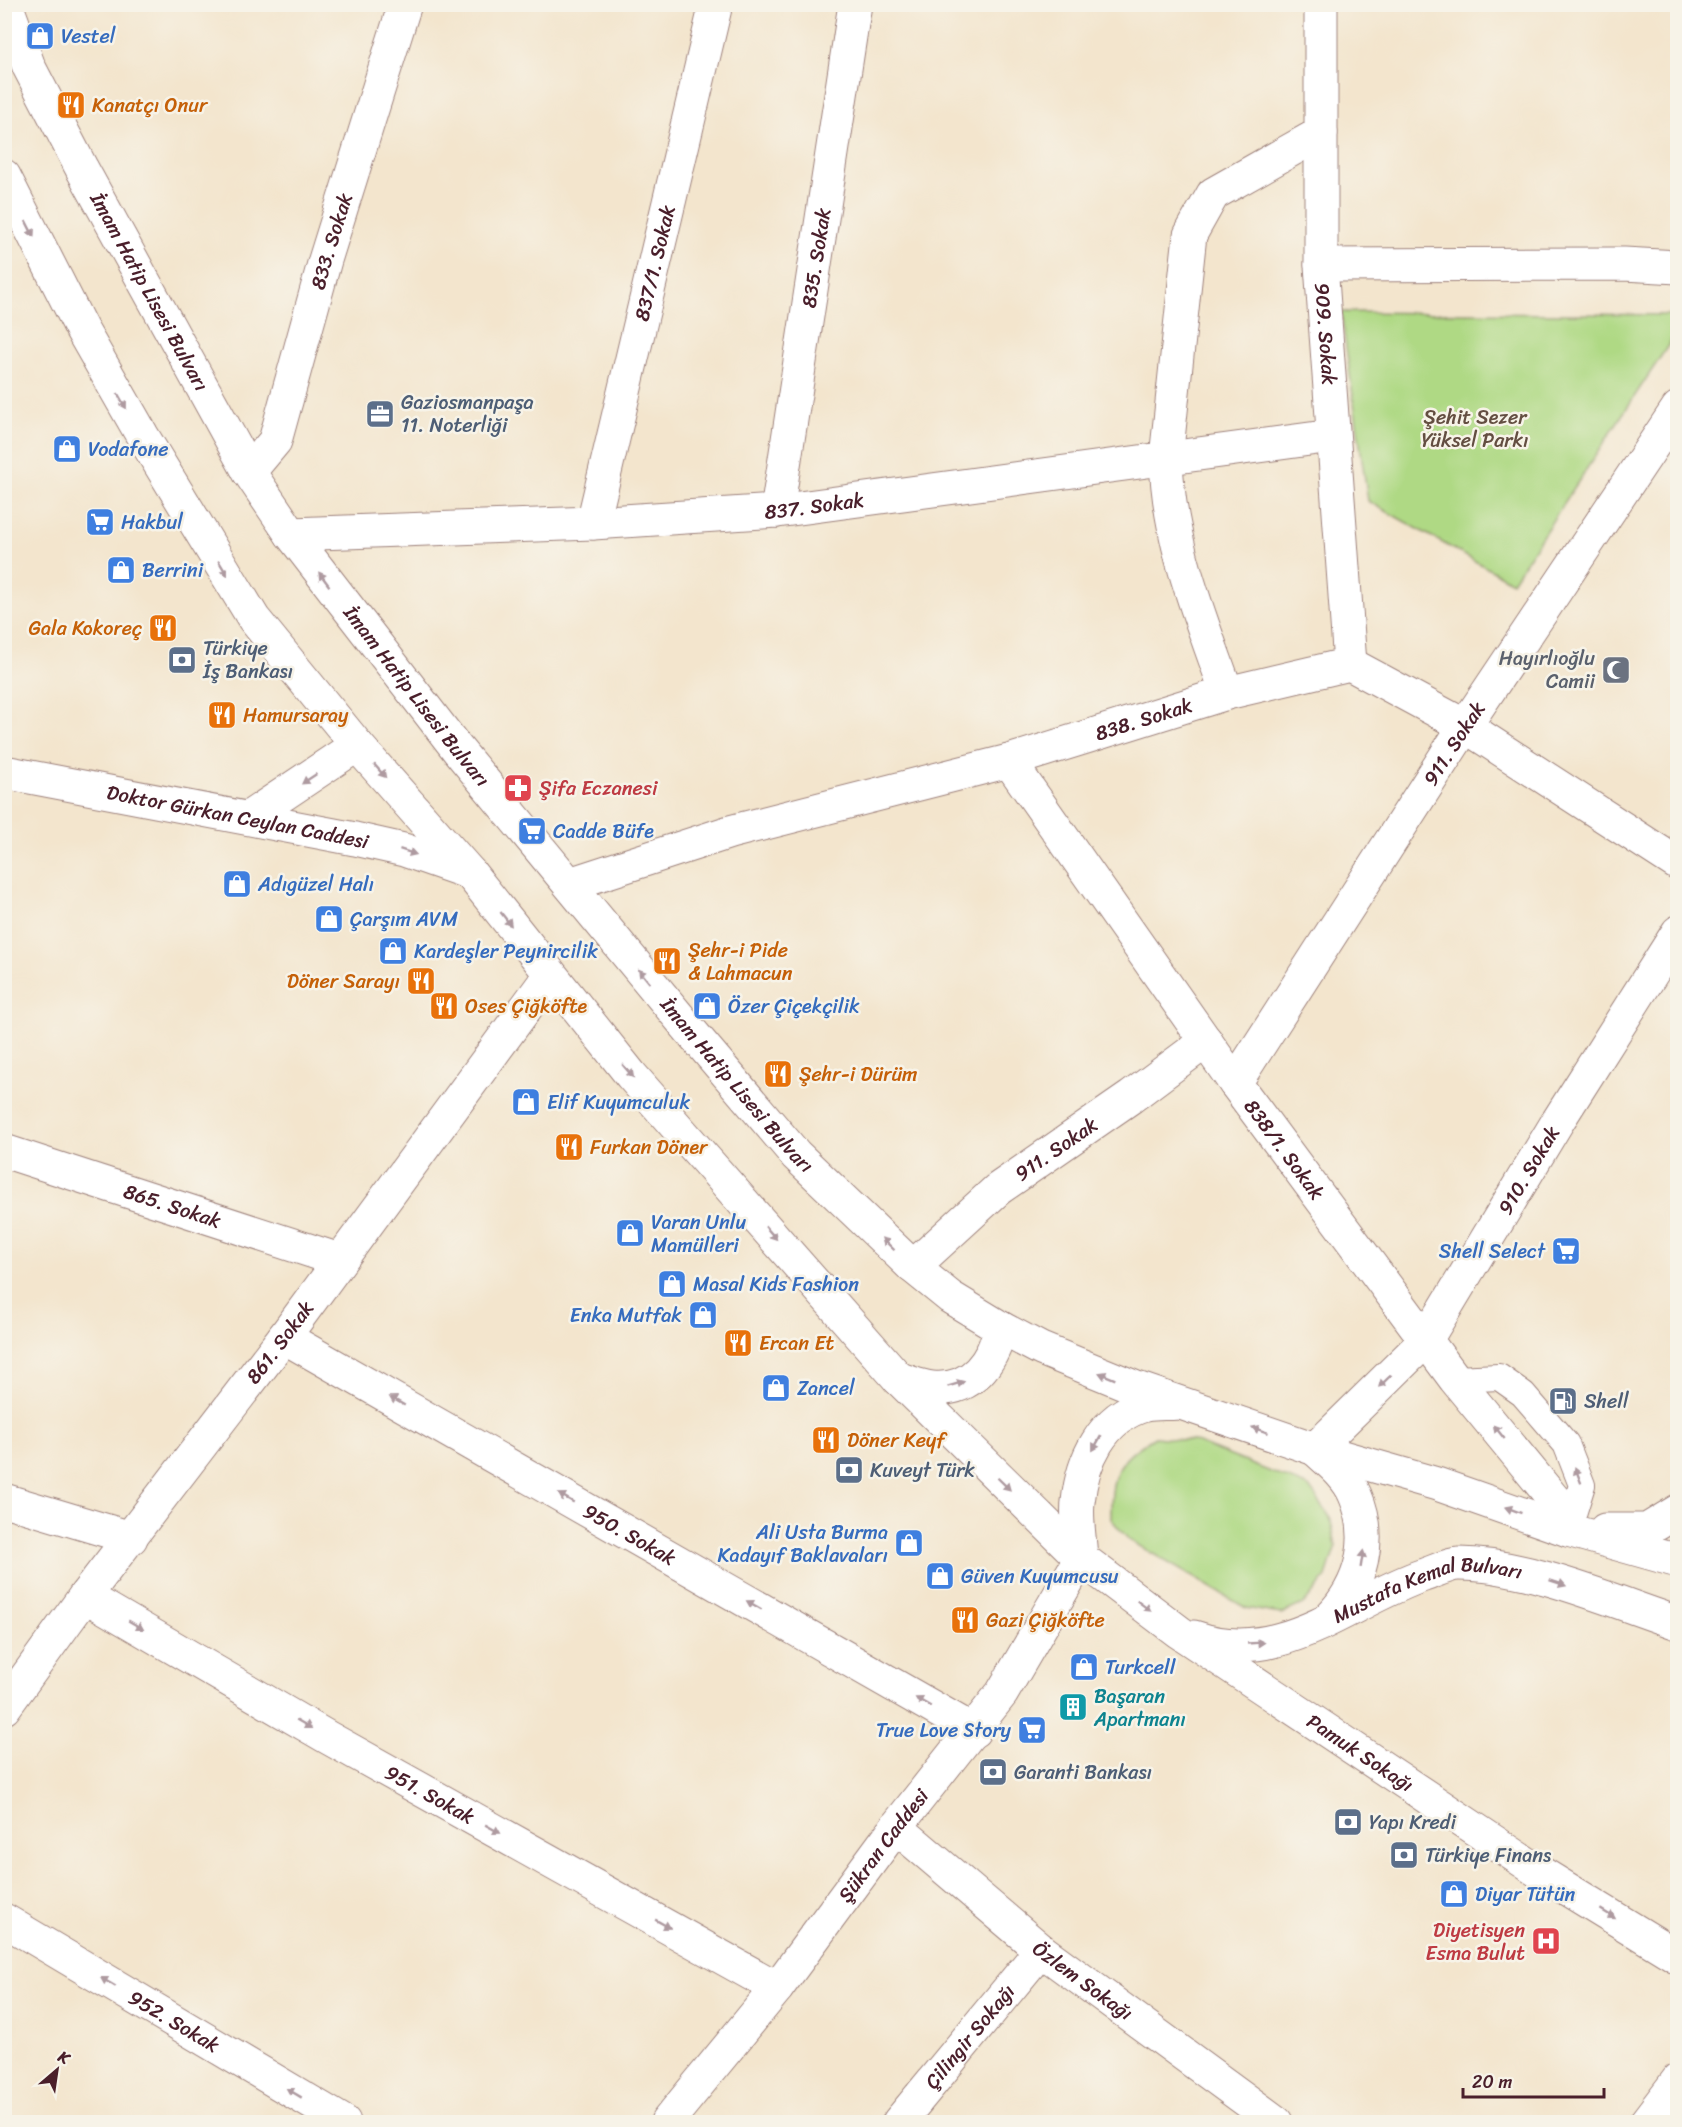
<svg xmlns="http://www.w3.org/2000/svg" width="1682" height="2127" font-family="Sriracha,sans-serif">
<rect width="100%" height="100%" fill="#f7f3e8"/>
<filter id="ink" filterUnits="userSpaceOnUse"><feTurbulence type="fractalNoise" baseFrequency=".0167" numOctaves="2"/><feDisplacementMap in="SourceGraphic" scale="12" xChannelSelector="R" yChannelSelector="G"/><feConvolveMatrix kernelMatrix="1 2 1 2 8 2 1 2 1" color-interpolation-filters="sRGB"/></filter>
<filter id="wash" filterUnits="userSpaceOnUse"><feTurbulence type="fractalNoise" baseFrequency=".008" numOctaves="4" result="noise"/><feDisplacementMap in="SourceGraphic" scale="24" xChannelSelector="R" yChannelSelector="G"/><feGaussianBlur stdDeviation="1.35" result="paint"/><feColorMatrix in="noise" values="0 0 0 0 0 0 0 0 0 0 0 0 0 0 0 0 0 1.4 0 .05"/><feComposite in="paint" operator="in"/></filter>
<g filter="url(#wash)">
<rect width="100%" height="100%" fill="#f3e5cd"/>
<g fill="#afd984" stroke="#7c7c58" stroke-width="1.5">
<polygon points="1341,312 1677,315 1677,332 1512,582 1368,501"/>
<path d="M 1155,1437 L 1193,1441 L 1309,1487 L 1330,1517 L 1336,1546 L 1326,1577 L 1305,1603 L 1281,1614 L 1246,1608 L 1129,1540 L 1111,1519 C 1111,1474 1115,1461 1155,1437 Z"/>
</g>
</g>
<g filter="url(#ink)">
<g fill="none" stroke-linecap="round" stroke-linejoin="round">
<g stroke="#9e827c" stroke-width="28">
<polyline id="service" points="1455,1379 1499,1377 1523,1394 1566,1444 1582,1485 1568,1530"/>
</g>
<g stroke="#9e827c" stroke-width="35">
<g id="minor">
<path id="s1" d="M 1321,4 L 1321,265 L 1350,664"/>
<polyline points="1321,265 1624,264 1678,267"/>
<path id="s2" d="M 249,472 L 275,441 L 325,260 L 405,4"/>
<path id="s3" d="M 777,511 L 855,4"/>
<path id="s4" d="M 593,523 L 716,4"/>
<path id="s5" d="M 291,534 L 593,523 L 777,511 L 1332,436"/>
<path d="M 1227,693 C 1200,616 1168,541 1166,458 L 1190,235 L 1213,194 L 1321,133"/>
<path id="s6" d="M 1009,761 L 1235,1083 L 1455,1379 L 1557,1503 L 1568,1530"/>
<path id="s7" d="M 570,884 L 730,832 L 1009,761 L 1227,693 L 1350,664 L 1465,726 L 1678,864"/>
<path id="s8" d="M 1235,1083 L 1465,726 L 1678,408"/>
<path id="s9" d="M 4,1151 L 339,1260"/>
<path id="s10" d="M 913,1267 L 998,1189 L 1131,1097 L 1206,1041"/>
<path id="s11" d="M 284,1337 L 974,1731"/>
<path id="s12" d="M 1315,1449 L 1426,1340 L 1558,1121 L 1678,932"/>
<polyline points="4,1500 131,1538"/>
<path id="s13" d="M 85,1596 L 327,1737 L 777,1988"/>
<path id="s14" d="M 4,1708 L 85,1596 L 284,1337 L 550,975"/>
<path id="s15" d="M 896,1827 L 1041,1950 L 1276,2122"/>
<path id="s16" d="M 4,1920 L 344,2122"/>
<path id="s17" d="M 899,2122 L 1041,1950"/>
<polyline points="1646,2122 1678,2080"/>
</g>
</g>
<g stroke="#9e827c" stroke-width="35">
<g id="tertiary">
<path id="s18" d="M 667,2122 L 777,1988 L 896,1827 L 1002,1693 L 1081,1558"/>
</g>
</g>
<g stroke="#9e827c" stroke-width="35">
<g id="secondary">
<path id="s19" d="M 4,772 L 355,839 L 404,850 L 470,873"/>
</g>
</g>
<g stroke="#9e827c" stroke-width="35">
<g id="primary">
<path id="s20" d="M 6,4 L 29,67 L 82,169 L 249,472 L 291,534 L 458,750 L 688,1028 L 796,1155 L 913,1267 L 950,1297 L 1001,1328 L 1041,1349 L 1134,1387 L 1315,1449 L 1437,1484 L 1568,1530 L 1678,1561"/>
<path id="s21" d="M 4,176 L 82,330 L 142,435 L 254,619 L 357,745 L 470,873 L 631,1075 L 899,1379 L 1081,1558 L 1179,1632 L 1541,1873 L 1678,1957"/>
<polyline points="248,818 357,745"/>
<path d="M 899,1379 C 910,1382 921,1387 932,1388 C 972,1392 992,1362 1001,1328"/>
<path d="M 1316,1450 C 1330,1463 1347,1476 1355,1495 C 1374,1538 1362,1585 1329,1618"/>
<polyline points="1605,1530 1647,1530 1678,1511"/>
<path d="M 1081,1558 C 1080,1540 1076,1520 1078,1502 C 1082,1461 1102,1417 1145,1405 C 1155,1403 1167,1404 1177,1403"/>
<path id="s22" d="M 1194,1637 C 1281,1668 1347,1601 1424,1575 C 1434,1572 1448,1564 1459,1564 C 1527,1564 1612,1601 1678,1623"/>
</g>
</g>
<use href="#service" stroke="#fff" stroke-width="26"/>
<use href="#minor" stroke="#fff" stroke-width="33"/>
<use href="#tertiary" stroke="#fff" stroke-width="33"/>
<use href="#secondary" stroke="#fff" stroke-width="33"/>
<use href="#primary" stroke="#fff" stroke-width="33"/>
</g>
<defs><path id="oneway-solid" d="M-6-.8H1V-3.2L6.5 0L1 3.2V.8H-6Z" transform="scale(1.5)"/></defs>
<g fill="#ae9aa0">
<use href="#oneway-solid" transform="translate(30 229) rotate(63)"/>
<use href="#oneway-solid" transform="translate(122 401) rotate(60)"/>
<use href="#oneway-solid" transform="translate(223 568) rotate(59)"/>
<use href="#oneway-solid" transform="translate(324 579) rotate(-127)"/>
<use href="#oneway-solid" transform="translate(380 771) rotate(49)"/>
<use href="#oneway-solid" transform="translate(309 779) rotate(146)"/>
<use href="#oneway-solid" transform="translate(408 852) rotate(18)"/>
<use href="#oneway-solid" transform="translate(506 919) rotate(52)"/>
<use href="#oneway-solid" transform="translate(644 976) rotate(-129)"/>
<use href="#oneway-solid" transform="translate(628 1071) rotate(50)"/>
<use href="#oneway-solid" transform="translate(771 1233) rotate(49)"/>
<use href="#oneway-solid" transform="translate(888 1244) rotate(-136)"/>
<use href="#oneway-solid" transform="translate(1107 1376) rotate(-158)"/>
<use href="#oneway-solid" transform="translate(1385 1381) rotate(136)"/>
<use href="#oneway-solid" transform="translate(956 1384) rotate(-17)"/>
<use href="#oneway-solid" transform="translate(397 1401) rotate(-150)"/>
<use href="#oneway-solid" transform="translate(1260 1430) rotate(-161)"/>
<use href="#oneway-solid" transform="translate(1499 1432) rotate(-129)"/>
<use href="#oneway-solid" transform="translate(1097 1443) rotate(120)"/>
<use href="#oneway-solid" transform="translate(1578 1475) rotate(-111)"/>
<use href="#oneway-solid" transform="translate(1004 1484) rotate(44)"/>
<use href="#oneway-solid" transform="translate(566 1498) rotate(-150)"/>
<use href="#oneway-solid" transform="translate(1513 1510) rotate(-160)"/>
<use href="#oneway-solid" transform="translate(1362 1559) rotate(-81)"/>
<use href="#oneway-solid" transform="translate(1558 1583) rotate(19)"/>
<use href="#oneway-solid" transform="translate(754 1605) rotate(-150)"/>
<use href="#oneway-solid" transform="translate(1144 1606) rotate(37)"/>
<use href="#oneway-solid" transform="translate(136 1625) rotate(30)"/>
<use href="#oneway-solid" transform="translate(1256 1643) rotate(-3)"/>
<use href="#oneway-solid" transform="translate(923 1702) rotate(-150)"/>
<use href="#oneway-solid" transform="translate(304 1724) rotate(30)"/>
<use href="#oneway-solid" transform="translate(493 1829) rotate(29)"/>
<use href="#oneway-solid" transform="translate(1608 1914) rotate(32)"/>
<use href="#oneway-solid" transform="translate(663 1924) rotate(29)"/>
<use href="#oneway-solid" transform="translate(108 1982) rotate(-149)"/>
<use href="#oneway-solid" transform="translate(294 2093) rotate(-149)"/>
</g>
</g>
<defs>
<g id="shop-square" transform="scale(1.5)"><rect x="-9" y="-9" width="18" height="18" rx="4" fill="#3f7fe0" stroke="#f7f3e8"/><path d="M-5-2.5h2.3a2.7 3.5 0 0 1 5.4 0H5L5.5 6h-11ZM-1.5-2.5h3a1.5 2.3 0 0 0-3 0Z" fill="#fff"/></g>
<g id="restaurant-square" transform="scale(1.5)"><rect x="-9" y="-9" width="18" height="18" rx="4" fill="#e8710a" stroke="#f7f3e8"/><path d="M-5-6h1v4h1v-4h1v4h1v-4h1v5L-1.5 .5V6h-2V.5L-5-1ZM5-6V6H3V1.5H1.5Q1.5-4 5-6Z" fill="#fff"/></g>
<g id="office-square" transform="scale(1.5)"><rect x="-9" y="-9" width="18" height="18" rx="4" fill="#5c6f8a" stroke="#f7f3e8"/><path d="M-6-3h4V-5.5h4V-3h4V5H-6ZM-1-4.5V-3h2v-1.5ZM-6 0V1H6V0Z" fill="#fff"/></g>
<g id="supermarket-square" transform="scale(1.5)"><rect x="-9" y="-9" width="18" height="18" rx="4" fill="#3f7fe0" stroke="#f7f3e8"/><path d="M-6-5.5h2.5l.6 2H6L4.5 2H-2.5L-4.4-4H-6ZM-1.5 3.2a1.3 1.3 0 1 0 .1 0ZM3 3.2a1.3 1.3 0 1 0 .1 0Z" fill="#fff"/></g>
<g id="bank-square" transform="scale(1.5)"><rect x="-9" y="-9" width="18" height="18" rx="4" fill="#5c6f8a" stroke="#f7f3e8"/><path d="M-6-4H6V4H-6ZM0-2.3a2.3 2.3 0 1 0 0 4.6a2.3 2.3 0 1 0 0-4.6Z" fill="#fff"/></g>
<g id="mosque-square" transform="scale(1.5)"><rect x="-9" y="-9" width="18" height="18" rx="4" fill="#6b7280" stroke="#f7f3e8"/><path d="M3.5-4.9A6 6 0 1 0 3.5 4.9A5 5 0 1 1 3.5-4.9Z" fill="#fff"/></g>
<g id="pharmacy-square" transform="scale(1.5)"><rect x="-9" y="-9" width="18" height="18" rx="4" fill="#e0444e" stroke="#f7f3e8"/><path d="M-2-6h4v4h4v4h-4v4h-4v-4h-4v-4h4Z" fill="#fff"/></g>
<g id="fuel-square" transform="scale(1.5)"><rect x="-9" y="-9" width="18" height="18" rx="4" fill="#5c6f8a" stroke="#f7f3e8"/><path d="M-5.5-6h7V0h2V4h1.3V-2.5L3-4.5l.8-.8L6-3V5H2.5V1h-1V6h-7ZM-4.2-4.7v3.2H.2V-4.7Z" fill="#fff"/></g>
<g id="building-square" transform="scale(1.5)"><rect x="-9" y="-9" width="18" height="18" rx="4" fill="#0f9aa8" stroke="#f7f3e8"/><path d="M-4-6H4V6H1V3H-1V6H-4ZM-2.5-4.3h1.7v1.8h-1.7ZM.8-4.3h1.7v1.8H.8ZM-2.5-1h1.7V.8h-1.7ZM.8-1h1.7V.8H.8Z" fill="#fff"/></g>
<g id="hospital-square" transform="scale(1.5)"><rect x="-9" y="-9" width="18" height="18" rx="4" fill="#e0444e" stroke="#f7f3e8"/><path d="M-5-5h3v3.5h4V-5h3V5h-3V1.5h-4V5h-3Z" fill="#fff"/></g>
</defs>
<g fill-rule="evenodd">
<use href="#shop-square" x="40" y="36"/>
<use href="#restaurant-square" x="71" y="105"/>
<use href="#office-square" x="380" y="414"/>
<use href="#shop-square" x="67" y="449"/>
<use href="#supermarket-square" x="100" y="522"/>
<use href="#shop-square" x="121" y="570"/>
<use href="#restaurant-square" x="163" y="628"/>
<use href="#bank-square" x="182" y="660"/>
<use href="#mosque-square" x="1616" y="670"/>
<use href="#restaurant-square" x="222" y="715"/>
<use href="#pharmacy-square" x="518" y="788"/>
<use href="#supermarket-square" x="532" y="831"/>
<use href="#shop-square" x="237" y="884"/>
<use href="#shop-square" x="329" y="919"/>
<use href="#shop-square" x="393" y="951"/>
<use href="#restaurant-square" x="667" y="961"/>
<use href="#restaurant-square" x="421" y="981"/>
<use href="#restaurant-square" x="444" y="1006"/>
<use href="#shop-square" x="707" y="1006"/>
<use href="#restaurant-square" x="778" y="1074"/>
<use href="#shop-square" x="526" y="1102"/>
<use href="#restaurant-square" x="569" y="1147"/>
<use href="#shop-square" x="630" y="1233"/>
<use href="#supermarket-square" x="1566" y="1251"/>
<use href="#shop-square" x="672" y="1284"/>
<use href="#shop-square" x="703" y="1315"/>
<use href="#restaurant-square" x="738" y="1343"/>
<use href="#shop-square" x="776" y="1388"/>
<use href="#fuel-square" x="1563" y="1401"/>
<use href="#restaurant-square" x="826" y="1440"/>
<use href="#bank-square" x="849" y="1470"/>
<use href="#shop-square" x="909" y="1543"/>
<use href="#shop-square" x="940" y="1576"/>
<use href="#restaurant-square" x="965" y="1620"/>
<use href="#shop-square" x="1084" y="1667"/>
<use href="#building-square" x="1073" y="1707"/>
<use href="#supermarket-square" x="1032" y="1730"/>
<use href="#bank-square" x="993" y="1772"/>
<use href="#bank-square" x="1348" y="1822"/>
<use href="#bank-square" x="1404" y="1855"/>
<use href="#shop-square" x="1454" y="1894"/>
<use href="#hospital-square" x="1546" y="1941"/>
</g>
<g text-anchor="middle" stroke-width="5" stroke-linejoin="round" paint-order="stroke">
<g font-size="20" fill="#366cbe" stroke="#f7f3e8" text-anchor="start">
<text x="61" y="43">Vestel</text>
<text x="88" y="456">Vodafone</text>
<text x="121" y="529">Hakbul</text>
<text x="142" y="577">Berrini</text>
<text x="553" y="838">Cadde Büfe</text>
<text x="258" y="891">Adıgüzel Halı</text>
<text x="350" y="926">Çarşım AVM</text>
<text x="414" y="958">Kardeşler Peynircilik</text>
<text x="728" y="1013">Özer Çiçekçilik</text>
<text x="547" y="1109">Elif Kuyumculuk</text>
<text x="651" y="1229">Varan Unlu<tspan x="651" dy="23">Mamülleri</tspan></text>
<text x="1545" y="1258" text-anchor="end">Shell Select</text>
<text x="693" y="1291">Masal Kids Fashion</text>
<text x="682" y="1322" text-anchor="end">Enka Mutfak</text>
<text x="797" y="1395">Zancel</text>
<text x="888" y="1539" text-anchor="end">Ali Usta Burma<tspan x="888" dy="23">Kadayıf Baklavaları</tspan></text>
<text x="961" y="1583">Güven Kuyumcusu</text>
<text x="1105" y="1674">Turkcell</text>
<text x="1011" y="1737" text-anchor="end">True Love Story</text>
<text x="1475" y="1901">Diyar Tütün</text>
</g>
<g font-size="20" fill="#c56008" stroke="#f7f3e8" text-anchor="start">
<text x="92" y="112">Kanatçı Onur</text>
<text x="142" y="635" text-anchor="end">Gala Kokoreç</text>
<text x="243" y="722">Hamursaray</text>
<text x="688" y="957">Şehr-i Pide<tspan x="688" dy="23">&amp; Lahmacun</tspan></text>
<text x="400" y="988" text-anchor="end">Döner Sarayı</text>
<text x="465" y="1013">Oses Çiğköfte</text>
<text x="799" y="1081">Şehr-i Dürüm</text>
<text x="590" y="1154">Furkan Döner</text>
<text x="759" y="1350">Ercan Et</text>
<text x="847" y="1447">Döner Keyf</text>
<text x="986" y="1627">Gazi Çiğköfte</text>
</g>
<g font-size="20" fill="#4a1f2b" stroke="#f7f3e8">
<text dy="7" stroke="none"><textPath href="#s2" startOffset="248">833. Sokak</textPath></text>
<text dy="7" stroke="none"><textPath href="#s3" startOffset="256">835. Sokak</textPath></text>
<text dy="7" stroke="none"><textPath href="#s4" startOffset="267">837/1. Sokak</textPath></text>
<text dy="7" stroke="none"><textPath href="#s20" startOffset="322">İmam Hatip Lisesi Bulvarı</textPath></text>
<text dy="7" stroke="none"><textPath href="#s1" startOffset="330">909. Sokak</textPath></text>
<text dy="7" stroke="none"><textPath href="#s5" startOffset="524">837. Sokak</textPath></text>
<text dy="7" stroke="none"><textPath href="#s20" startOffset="808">İmam Hatip Lisesi Bulvarı</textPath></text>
<text dy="7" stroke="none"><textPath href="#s7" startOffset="597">838. Sokak</textPath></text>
<text dy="7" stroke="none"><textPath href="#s8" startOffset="404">911. Sokak</textPath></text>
<text dy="7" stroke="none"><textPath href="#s19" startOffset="238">Doktor Gürkan Ceylan Caddesi</textPath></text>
<text dy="7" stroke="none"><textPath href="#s20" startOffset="1312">İmam Hatip Lisesi Bulvarı</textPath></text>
<text dy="7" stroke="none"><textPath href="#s10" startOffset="186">911. Sokak</textPath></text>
<text dy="7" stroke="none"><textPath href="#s6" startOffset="476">838/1. Sokak</textPath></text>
<text dy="7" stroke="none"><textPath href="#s12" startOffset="354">910. Sokak</textPath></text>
<text dy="7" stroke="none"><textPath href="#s9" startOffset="177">865. Sokak</textPath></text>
<text dy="7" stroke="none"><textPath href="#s14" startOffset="458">861. Sokak</textPath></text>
<text dy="7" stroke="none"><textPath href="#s11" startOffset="398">950. Sokak</textPath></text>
<text dy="7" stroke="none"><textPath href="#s22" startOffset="246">Mustafa Kemal Bulvarı</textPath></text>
<text dy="7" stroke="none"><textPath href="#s21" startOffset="2102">Pamuk Sokağı</textPath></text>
<text dy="7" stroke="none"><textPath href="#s13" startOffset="398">951. Sokak</textPath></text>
<text dy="7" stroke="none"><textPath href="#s18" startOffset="351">Şükran Caddesi</textPath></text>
<text dy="7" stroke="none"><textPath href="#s15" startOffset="242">Özlem Sokağı</textPath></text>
<text dy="7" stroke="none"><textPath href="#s16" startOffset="198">952. Sokak</textPath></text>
<text dy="7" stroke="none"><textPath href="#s17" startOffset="111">Çilingir Sokağı</textPath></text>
</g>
<g font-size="20" fill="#4e5e75" stroke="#f7f3e8" text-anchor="start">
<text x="401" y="409">Gaziosmanpaşa<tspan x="401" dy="23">11. Noterliği</tspan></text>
<text x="203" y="655">Türkiye<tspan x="203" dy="23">İş Bankası</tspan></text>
<text x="1584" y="1408">Shell</text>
<text x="870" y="1477">Kuveyt Türk</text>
<text x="1014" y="1779">Garanti Bankası</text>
<text x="1369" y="1829">Yapı Kredi</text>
<text x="1425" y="1862">Türkiye Finans</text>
</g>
<g font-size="20" fill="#634e41" stroke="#f7f3e8">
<text x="1475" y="424">Şehit Sezer<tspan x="1475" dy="23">Yüksel Parkı</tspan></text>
</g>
<g font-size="20" fill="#5b616d" stroke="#f7f3e8" text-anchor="end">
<text x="1595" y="665">Hayırlıoğlu<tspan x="1595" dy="23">Camii</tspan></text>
</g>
<g font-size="20" fill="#be3a42" stroke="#f7f3e8" text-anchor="start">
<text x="539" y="795">Şifa Eczanesi</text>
<text x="1525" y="1937" text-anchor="end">Diyetisyen<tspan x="1525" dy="23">Esma Bulut</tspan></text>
</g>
<g font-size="20" fill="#0d838f" stroke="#f7f3e8" text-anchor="start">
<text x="1094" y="1703">Başaran<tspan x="1094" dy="23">Apartmanı</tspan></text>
</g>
</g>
<rect width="1682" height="2127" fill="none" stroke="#f7f3e8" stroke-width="24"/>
<g transform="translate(57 2070) rotate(29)" stroke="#f7f3e8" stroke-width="4.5" paint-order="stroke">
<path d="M0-4.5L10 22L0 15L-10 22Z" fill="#4a1f2b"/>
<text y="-9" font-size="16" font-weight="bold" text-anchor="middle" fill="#4a1f2b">K</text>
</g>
<path d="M1463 2088v9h141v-9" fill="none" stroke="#4a1f2b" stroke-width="3"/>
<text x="1472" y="2088" font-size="18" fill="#4a1f2b" stroke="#f7f3e8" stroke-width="4.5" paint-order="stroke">20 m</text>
</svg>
